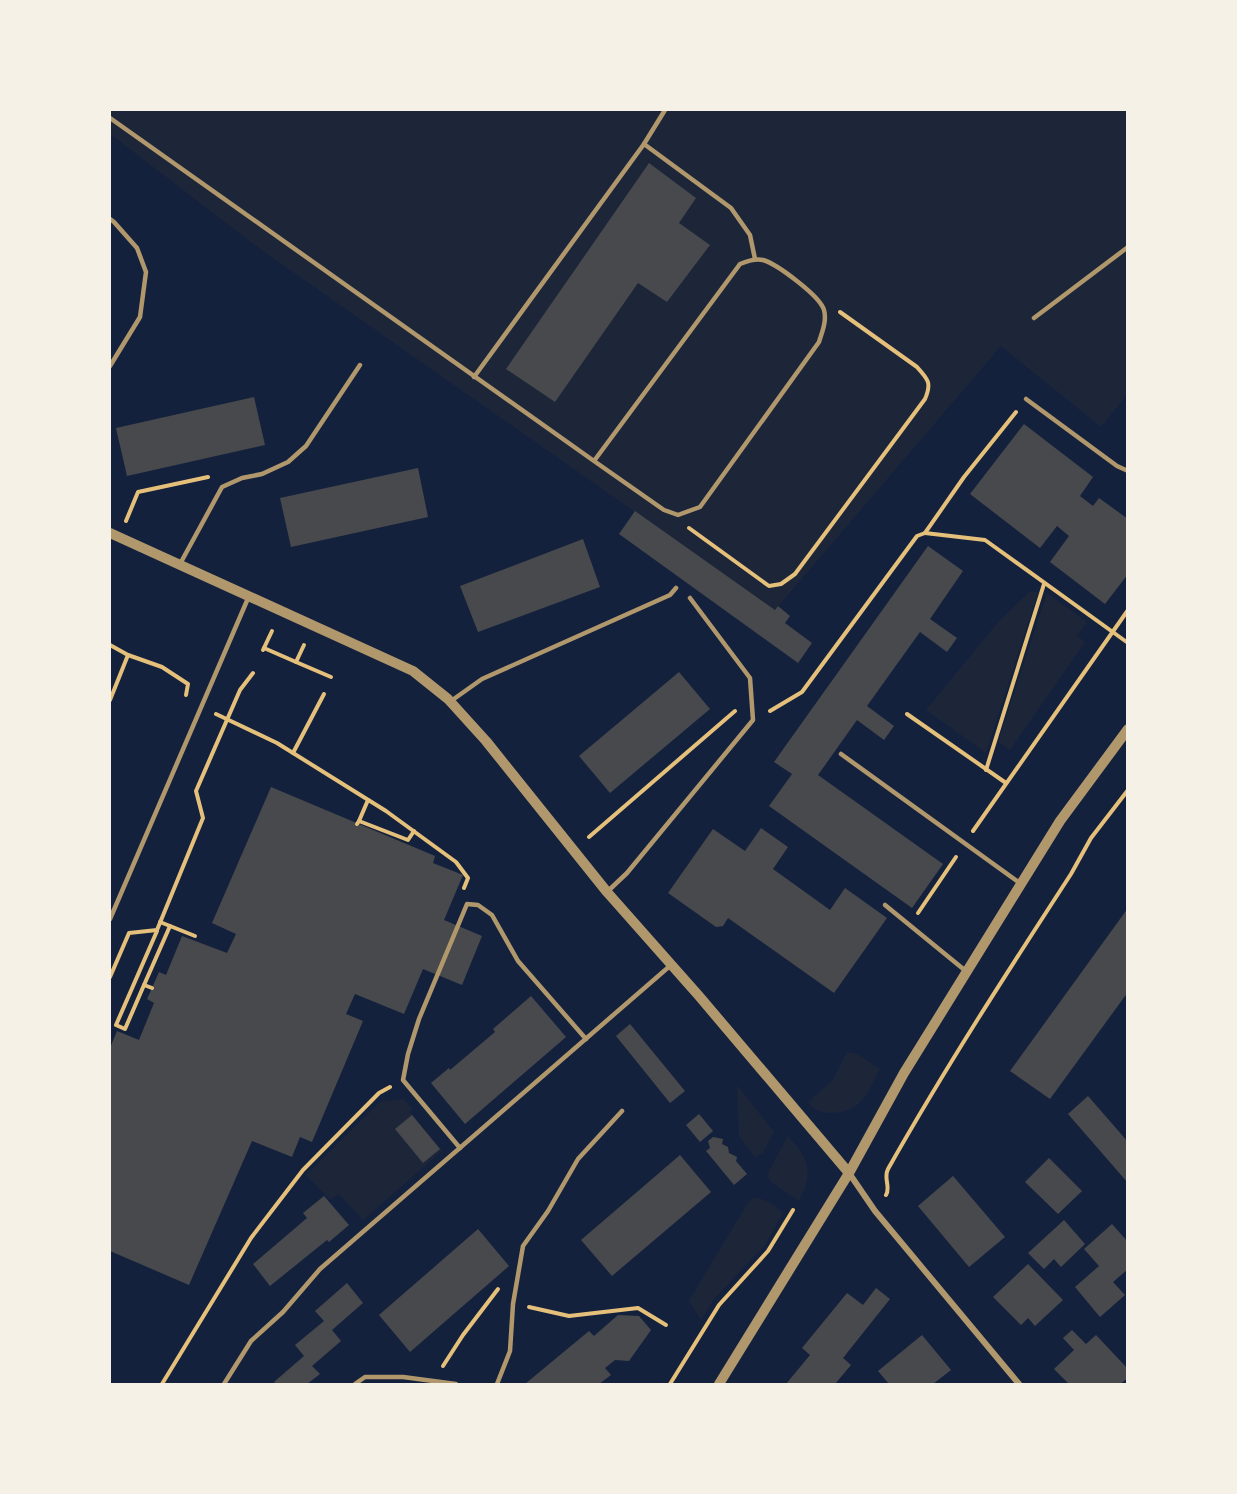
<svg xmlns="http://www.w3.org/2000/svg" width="1237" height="1494" font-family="Cabin,sans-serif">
<rect width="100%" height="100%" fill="#14213d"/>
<g fill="#1d2539">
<polygon points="110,110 1127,110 1127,395 1101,427 1001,346 775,610 263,251 110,134"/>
<polygon points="1029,592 1038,592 986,753 926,710 999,621"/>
<polygon points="1047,593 1087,622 1077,636 1085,642 1010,750 998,742"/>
<path d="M 847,1052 L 857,1054 L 880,1069 C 874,1079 869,1094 860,1102 C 848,1115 817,1118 808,1102 L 833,1080 Z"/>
<polygon points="737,1085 774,1132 763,1153 755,1157 739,1136"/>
<polygon points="404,1099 412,1109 410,1112 442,1151 363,1220 339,1194 330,1200 306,1175 380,1102"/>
<path d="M 788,1136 C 809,1159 814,1172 799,1201 L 771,1182 L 768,1177 L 769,1171 Z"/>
<path d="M 757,1198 C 765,1199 779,1207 783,1214 L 765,1245 L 714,1299 L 701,1320 L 689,1301 L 747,1204 L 751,1199 Z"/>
</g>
<g fill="#48494c">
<polygon points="649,163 696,198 679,223 710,245 667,302 638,283 555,402 506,369"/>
<polygon points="254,397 265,445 127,476 116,428"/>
<polygon points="1024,424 1093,477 1080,496 1093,506 1099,498 1128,519 1128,574 1105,604 1050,562 1069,536 1057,526 1040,548 970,494"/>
<polygon points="418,468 428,517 291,547 280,498"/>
<polygon points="635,511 775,610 778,606 790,616 785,623 812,643 798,663 619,534"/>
<polygon points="583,539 600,587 478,632 460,586"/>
<polygon points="928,546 963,571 930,619 957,638 947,652 920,632 867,706 894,726 884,740 857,720 818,775 943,864 912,908 769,806 792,774 774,762"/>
<polygon points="679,672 710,709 610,793 579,756"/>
<polygon points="271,787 435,856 433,863 463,875 444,920 482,936 462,985 423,969 404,1014 355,994 346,1014 363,1021 312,1142 300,1137 292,1157 252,1141 189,1285 110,1251 110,1048 117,1031 139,1040 154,1003 147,999 159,972 166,975 182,936 227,953 236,934 212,923"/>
<polygon points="761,828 788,847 773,869 830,910 845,888 887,918 834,993 728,918 723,926 716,927 668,893 713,829 745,851"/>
<polygon points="1128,908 1128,992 1050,1099 1010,1071"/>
<polygon points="531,996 566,1037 465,1124 431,1083 449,1068 450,1070 495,1032 493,1029"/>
<polygon points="630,1024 685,1091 670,1103 616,1036"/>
<polygon points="1088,1096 1128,1142 1128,1183 1068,1114"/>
<polygon points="699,1114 713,1131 700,1142 686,1125"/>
<polygon points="412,1115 440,1149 423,1163 395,1129"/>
<polygon points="713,1137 723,1139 722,1144 728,1147 729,1153 737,1157 736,1161 747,1174 734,1185 706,1151 710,1148 708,1141"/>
<polygon points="680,1155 711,1192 612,1276 581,1240"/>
<polygon points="1049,1158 1082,1191 1058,1214 1025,1182"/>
<polygon points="953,1176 1005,1237 969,1267 918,1206"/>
<polygon points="324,1196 349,1225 329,1242 327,1240 270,1286 253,1264 307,1218 303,1213"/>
<polygon points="1064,1220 1085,1244 1061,1267 1054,1259 1044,1269 1028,1253"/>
<polygon points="1112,1224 1128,1242 1128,1269 1113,1282 1125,1295 1100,1317 1075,1287 1099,1266 1084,1249"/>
<polygon points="478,1229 509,1266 410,1352 379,1315"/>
<polygon points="1028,1264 1063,1300 1035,1326 1028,1318 1021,1325 993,1297"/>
<polygon points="347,1283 363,1303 332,1330 341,1341 312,1366 320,1374 307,1384 276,1384 274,1382 304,1356 295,1345 324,1321 315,1311"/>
<polygon points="876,1288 890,1299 843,1358 851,1365 835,1384 786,1384 810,1355 802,1348 847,1293 863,1305"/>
<polygon points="618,1315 639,1316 651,1330 629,1361 615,1360 605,1368 611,1375 599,1384 525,1384 589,1331 594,1336"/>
<polygon points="1072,1330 1086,1344 1096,1335 1128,1369 1128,1378 1120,1384 1069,1384 1054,1369 1074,1350 1063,1338"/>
<polygon points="922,1335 951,1370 933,1384 889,1384 878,1371"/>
</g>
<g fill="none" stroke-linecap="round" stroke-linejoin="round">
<g stroke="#e5c07b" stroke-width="4">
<polyline points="126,521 138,492 208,477"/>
<path d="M 689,528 L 769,586 L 781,584 L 795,574 L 925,399 C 932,383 928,379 917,367 L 840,312"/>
<polyline points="925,533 985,540 1128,643"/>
<polyline points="110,645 128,655"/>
<polyline points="304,645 296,662 331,677"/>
<polyline points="264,648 296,662"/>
<polyline points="263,650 272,631"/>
<polyline points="110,700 128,655 162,667 188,684 186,695"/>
<polyline points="770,711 802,692 917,536 925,533 964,477 1016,412"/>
<polyline points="216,714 277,743 386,811 456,862 468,878 464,888"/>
<polyline points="907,714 1006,783"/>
<polyline points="293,753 324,694"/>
<polyline points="986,770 1044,584"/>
<polyline points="359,821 368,800"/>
<polyline points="357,824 359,821 408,840 414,831"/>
<polyline points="973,831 1128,610"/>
<polyline points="589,837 735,711"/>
<polyline points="918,913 956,857"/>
<polyline points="160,922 195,936"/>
<polyline points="110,977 129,933 157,930 203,818 196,791 240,690 253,673"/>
<polyline points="144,985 170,926"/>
<polyline points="152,988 144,985 125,1029 116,1025 157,931"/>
<path d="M 886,1195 C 891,1187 883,1178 888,1169 C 945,1068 1008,971 1071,874 L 1091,838 L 1128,790"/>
<polyline points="529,1307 569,1316 638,1308 666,1325"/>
<polyline points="443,1366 463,1335 498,1289"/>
<polyline points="162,1384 251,1238 303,1170 379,1093 390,1087"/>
<polyline points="670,1384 719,1305 768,1251 793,1210"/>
</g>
<g stroke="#b1986c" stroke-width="4.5">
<path d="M 110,118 L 594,461 L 664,510 L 678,515 L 700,507 L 819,342 C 822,332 827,321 824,310 C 820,296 777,264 763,260 C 755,258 747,261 740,264 L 594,461"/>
<polyline points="644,144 665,110"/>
<polyline points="110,219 114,222 137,248 146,272 140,317 110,366"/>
<polyline points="1034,318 1128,247"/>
<polyline points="474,377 644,144 731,208 750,235 755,259"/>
<polyline points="1026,399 1117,466 1128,471"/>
<polyline points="180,564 222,487 242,478 262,474 288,462 306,446 360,365"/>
<polyline points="451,701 482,679 670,595 676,588"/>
<polyline points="841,754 1021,884"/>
<polyline points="607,892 627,873 753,720 750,678 690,598"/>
<polyline points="885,905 967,972"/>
<polyline points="110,919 249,596"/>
<polyline points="460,1148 403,1080 408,1054 419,1019 467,904 478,905 492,915 518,961 586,1039"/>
<polyline points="224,1384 251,1341 283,1312 320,1269 671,965"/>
<polyline points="355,1384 365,1377 403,1377 456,1384"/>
<polyline points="497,1384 510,1351 513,1304 523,1246 548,1211 578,1159 622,1111"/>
</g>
<polyline stroke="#b1986c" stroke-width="6" points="849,1173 875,1211 1019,1384"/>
<g stroke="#b1986c" stroke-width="10">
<polyline points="110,533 413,671 448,699 486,741 607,892 699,996 849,1173"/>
<polyline points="719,1384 849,1173 904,1073 1060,821 1128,729"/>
</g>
</g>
<rect width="1237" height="1494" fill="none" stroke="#f6f1e7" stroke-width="222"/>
</svg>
